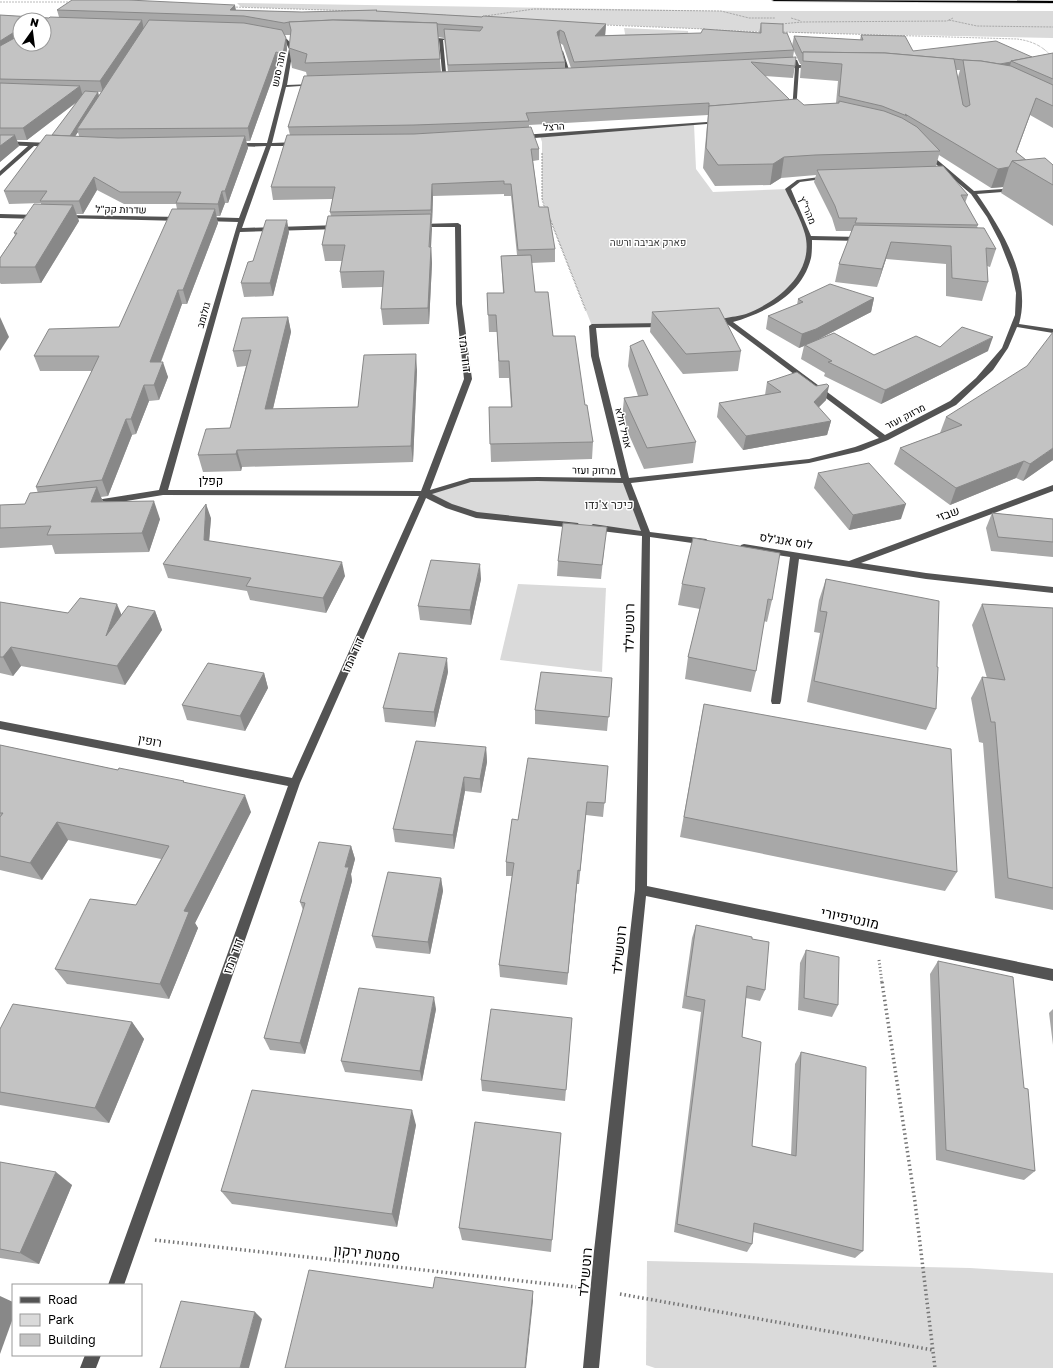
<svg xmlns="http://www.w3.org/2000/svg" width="1053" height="1368" font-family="'Golos Text',Heebo,sans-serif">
<rect width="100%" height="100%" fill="#fff"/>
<g fill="#dadada">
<polygon points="237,3 740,11 1053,11 1053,38 801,33 590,24 434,14 241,7"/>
<polygon points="624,28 688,31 689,44 627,45"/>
<polygon points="694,124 696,169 713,192 788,189 809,238 808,265 789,291 761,309 729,322 592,326 542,199 542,142 540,136"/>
<polygon points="470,480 626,482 646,533 476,515 424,494"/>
<polygon points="518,584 606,588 602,672 500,660"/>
<polygon points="647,1261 970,1268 1053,1273 1053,1368 655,1368 646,1365"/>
</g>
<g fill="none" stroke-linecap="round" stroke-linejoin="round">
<g stroke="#dbdbdb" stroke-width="2">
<polygon id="highway" points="772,0 1053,1 1053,3 774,1"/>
</g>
<g stroke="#757575" stroke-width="1" stroke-dasharray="0.5 1" stroke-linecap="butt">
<polyline points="0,2 72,2"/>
<polyline points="233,7 356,11"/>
<polyline points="402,13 477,17"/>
<polyline points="485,16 534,9 721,11 749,18 775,18"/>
<polyline points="791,18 801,21"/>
<polyline points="949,20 977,26 1053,27"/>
<polyline points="604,25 705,29"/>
<polyline points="781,26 781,24 802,22 947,21 953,18"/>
<polyline points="716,30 763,32"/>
<path d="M 780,32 L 1017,39 C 1032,41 1043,46 1053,58"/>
</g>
<g stroke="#757575" stroke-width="1.5" stroke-dasharray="0.5 1" stroke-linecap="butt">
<polyline points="542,153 542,199 545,209"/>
<polyline points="550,219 586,311"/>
</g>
<polyline stroke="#757575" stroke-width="3" stroke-dasharray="1 2.5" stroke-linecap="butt" points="879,960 882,983"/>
<g stroke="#757575" stroke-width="3.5" stroke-dasharray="1.5 3" stroke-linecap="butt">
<polyline points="882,982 915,1202 935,1368"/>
<polyline points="155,1240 576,1287"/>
<polyline points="620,1294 933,1350"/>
</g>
<g fill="#535353" fill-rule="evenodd">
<path d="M 271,34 C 281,34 290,38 293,49 L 287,85 L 313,84 L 315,85 L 286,87 L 272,143 L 298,142 L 301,144 L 298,146 L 271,146 L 242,228 L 339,225 L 342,227 L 339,229 L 240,232 L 168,490 L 421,491 L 464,379 L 456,304 L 455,227 L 417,227 L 416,226 L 419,224 L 458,223 L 461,225 L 462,304 L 472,379 L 430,490 L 470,478 L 538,477 L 621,478 L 591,356 L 589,326 L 592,324 L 664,323 L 667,325 L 664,327 L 596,328 L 599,356 L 629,478 L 809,459 L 855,447 L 879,438 L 726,323 L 714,325 L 711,323 C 717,318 737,317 746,314 C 777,302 815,273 805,234 C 801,219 792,204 785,189 L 797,180 L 827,176 L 830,178 L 800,182 L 791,189 L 811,236 L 861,237 L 864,239 L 861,241 L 812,240 C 812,246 812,253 811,258 C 802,295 766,312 733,322 L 885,435 L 950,401 L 976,378 L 1002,348 L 1015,315 L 1016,293 L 1011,270 L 1000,242 L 987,217 L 971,194 L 924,154 L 924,152 L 928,152 L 974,191 L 1017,188 L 1018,189 L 1015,191 L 977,194 C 1002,230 1032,278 1019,324 L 1053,329 L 1053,333 L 1017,327 L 1008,348 L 993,370 L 956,405 L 888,440 L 861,451 L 809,463 L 631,483 L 650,532 L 706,539 L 710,542 L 706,545 L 650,537 L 647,886 L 1053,969 L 1053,981 L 646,896 L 610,1251 L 599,1368 L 583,1368 L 594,1251 L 635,890 L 642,536 L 593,530 L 589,527 L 593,524 L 641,531 L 623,483 L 538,481 L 471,482 L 432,494 L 452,504 L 477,512 L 578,523 L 579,525 L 578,527 L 575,528 L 476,518 L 446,508 L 426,498 L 300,783 L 124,1285 L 108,1285 L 288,786 L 0,729 L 0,721 L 292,778 L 419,496 L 163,495 L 90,507 L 86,504 L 90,501 L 159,490 L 238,222 L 203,221 L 200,219 L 203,217 L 239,218 L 266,146 L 234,147 L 231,145 L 234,143 L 267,143 L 282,86 L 289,49 L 285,41 L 271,36 Z"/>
<polygon points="426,37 459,40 443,40 447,83 443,82 439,40 425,39"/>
<polygon points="560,50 563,51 572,79 568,78"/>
<polygon points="793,60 797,60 799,65 815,66 799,68 796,112 794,113 792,112 795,68 779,67 795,65"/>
<polygon points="721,121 719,123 522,139 519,137 522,135"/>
<polygon points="0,141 52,143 55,145 52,147 34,146 0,176 0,171 28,146 0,145"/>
<polygon points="0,214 39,215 42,217 39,219 0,218"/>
<polygon points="65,215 181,217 184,219 181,221 63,218 63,216"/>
<polygon points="1053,485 1053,491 861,563 926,573 1053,587 1053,593 926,579 799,559 781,701 780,704 772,704 771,701 790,557 744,550 740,547 741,545 744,544 849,561"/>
<polygon points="85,1355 101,1355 96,1368 80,1368"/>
</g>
<use href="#highway" fill="#000" fill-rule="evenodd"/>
</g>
<g fill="#a8a8a8" fill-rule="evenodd">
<path d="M 57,10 L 236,10 L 302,12 L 377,10 L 377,11 L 606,24 L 605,35 L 759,33 L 761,23 L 783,33 L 792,46 L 794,36 L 860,40 L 861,35 L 913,51 L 1032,57 L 1053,53 L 1053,128 L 1030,115 L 1016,152 L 1026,160 L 1053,165 L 1053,226 L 1001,193 L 1003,187 L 991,188 L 939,155 L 936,166 L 968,195 L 965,203 L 978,225 L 977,227 L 996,249 L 990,267 L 987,266 L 988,282 L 982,301 L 946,296 L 946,264 L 886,259 L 877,287 L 835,282 L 839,264 L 852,231 L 836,231 L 832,218 L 814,182 L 816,175 L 781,178 L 770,185 L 715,186 L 703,168 L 708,115 L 529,125 L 529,128 L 539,149 L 539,160 L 533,161 L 539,207 L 555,249 L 555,262 L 531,263 L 535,292 L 553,336 L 585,405 L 593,442 L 592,459 L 491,462 L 489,407 L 511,407 L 509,378 L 499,378 L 497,332 L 489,332 L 487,293 L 503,293 L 501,256 L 517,255 L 511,196 L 504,196 L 504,194 L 433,196 L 432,223 L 431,223 L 431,248 L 432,263 L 429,324 L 383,325 L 381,309 L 383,287 L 342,288 L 340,272 L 342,261 L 325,261 L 322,245 L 331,216 L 330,212 L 333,199 L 273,200 L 271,187 L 290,135 L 288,127 L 307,76 L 306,72 L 292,68 L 289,48 L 291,35 L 285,35 L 286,38 L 287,49 L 284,65 L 278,63 L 250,141 L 246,141 L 248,148 L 228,203 L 225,203 L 220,216 L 216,216 L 218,223 L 187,304 L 182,304 L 161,362 L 168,377 L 159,400 L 149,401 L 136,434 L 132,435 L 108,496 L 101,497 L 103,501 L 160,519 L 149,552 L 55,554 L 52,545 L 0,548 L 0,505 L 25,504 L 38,493 L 36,487 L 92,371 L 40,371 L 34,356 L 119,327 L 177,209 L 176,204 L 124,204 L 97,190 L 83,214 L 76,214 L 79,221 L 41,283 L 1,284 L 0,283 L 0,258 L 15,235 L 14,233 L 41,204 L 41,203 L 9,204 L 4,191 L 53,136 L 77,102 L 27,140 L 17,140 L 19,146 L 0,162 L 0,15 L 49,18 L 59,17 ZM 20,20 L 44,44 L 20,44 ZM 438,37 L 444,38 L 448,72 L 441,72 ZM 560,43 L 563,45 L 571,68 L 565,69 L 565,62 ZM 794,51 L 800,64 L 801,64 L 800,78 L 838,81 L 836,103 L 804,105 L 790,100 L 765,76 L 793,78 L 795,66 L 793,57 ZM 956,70 L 960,70 L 958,77 ZM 98,92 L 101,92 L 99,96 ZM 78,132 L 79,136 L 75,136 Z"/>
<polygon points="289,232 273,296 244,297 241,283 253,261"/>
<polygon points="874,298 871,312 819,339 874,355 940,347 988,351 881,404 824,376 825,373 801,359 804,346 799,348 766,329 768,316 797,305 798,299"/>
<polygon points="652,312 741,351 738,371 683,374 650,332"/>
<polygon points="288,317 291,332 273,409 358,407 417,370 413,462 242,467 241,471 203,472 198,455 230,428 246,366 237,367 233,351"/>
<polygon points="630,346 696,442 693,463 644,469 622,419 624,398 638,396 628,366"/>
<polygon points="767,382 826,400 818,408 831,421 827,435 743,450 717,417 719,403 765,395"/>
<polygon points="946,417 1053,460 1023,481 1016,478 950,505 894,464 900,448 940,433"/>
<polygon points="818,473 901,519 849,530 814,488"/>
<polygon points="992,513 1053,519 1053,557 991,551 986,528"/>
<polygon points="211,518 209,541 345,576 326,613 250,600 247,591 168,578 163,564"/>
<polygon points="605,541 601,579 557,576 558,561"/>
<polygon points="481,579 471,625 420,620 418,606"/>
<polygon points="826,579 937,667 936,709 926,730 807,702 820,633 814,632 819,600"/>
<polygon points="682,584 772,600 767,622 764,621 756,671 751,692 685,679 688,657 700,609 678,605"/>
<polygon points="0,602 68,613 121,615 155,611 162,630 125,685 21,666 13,676 0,673"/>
<polygon points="982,604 1053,608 1053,910 995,898 983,743 979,742 971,698 982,677 987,678 972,625"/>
<polygon points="448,672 435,727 385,722 383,708"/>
<polygon points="264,673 268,688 245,731 187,720 182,705"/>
<polygon points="612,678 607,731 535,724 535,710"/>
<polygon points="704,704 957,872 945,891 680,837 700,725"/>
<polygon points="0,745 118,770 185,783 251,812 195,923 198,928 169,999 67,984 55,969 136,905 161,859 68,840 42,880 0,870"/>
<polygon points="486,747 487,762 481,793 465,791 454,849 395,842 393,829"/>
<polygon points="608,766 603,817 586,815 579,884 577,884 567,985 500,977 499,965 512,876 506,876 506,862 518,820"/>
<polygon points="351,846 355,859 351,874 352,881 305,1054 270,1050 264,1038 303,910 300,902"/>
<polygon points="441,878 443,891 430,954 376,948 372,936"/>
<polygon points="696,925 752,939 765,990 760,1001 746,998 742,1037 752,1146 791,1155 795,1064 801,1052 863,1251 855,1258 753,1232 752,1244 747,1252 674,1232 701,1012 682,1008 692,938"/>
<polygon points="806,950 838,1005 832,1017 798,1010 800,963"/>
<polygon points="938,961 1024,1088 1035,1171 1024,1180 936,1160 930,974"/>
<polygon points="436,1009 422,1081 345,1072 341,1061"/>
<polygon points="1053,1009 1053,1045 1049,1013"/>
<polygon points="572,1018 565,1101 482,1091 481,1080"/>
<polygon points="132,1022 144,1039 109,1123 0,1105 0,1029"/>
<polygon points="416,1125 397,1227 232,1204 221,1191"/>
<polygon points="561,1133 551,1252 462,1240 459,1228"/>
<polygon points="0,1162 72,1185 39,1264 0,1258"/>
</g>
<g fill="#888">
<polygon points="235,5 237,16 230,10"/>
<polygon points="142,20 144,30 103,92 100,81"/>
<polygon points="606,24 605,37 595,36"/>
<polygon points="560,30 559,43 557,32"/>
<polygon points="16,31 19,42 0,53 0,41"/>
<polygon points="286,38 287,49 284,65 283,54"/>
<polygon points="276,52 278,63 250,141 248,128"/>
<polygon points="1011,62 1008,73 997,65"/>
<polygon points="80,86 83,97 27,140 23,128"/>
<polygon points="98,92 99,97 77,129 78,132 72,141 70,136"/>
<polygon points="1036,98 1030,115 1013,162 1016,152"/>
<polygon points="15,135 19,146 0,162 0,146"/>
<polygon points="245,136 248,148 228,203 225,191"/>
<polygon points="784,157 781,178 770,185 773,164"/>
<polygon points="1009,167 1003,187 991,188 998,169"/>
<polygon points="94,177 97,190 83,214 79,201"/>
<polygon points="432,184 433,196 432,223 431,210"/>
<polygon points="222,191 225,203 220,216 218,204"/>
<polygon points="73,205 79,221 41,283 35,267"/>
<polygon points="215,209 218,223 187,304 183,290"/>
<polygon points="431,214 432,229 431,248 432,263 429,324 428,308"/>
<polygon points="287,220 289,232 273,296 270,283"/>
<polygon points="891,242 886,259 877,287 882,269"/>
<polygon points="178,290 182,304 155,377 150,362"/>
<polygon points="874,298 871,312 813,342 805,345 804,346 799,348 802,334"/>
<polygon points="0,317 9,337 0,351"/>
<polygon points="288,317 291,332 269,425 265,409"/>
<polygon points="993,337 988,351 881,404 885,390"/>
<polygon points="416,354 417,370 413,462 411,446"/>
<polygon points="163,362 168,377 159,400 154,385"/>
<polygon points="144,385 149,401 136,434 131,419"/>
<polygon points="829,386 826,400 810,416 814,402"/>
<polygon points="126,419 132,435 108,496 102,480"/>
<polygon points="831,421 827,435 743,450 746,436"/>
<polygon points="1053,448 1053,460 1023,481 1030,464"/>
<polygon points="237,450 242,467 241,471 236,454"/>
<polygon points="1024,461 1016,478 950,505 956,488"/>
<polygon points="97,487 104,505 91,502"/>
<polygon points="154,501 160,519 149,552 142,533"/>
<polygon points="206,504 211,518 208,554 204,540"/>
<polygon points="906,504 901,519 849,530 853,515"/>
<polygon points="342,562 345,576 326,613 323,598"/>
<polygon points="480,564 481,579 471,625 470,610"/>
<polygon points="117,604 125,623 106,636"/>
<polygon points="155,611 162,630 125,685 117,666"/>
<polygon points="11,647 21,666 13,676 3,657"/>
<polygon points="447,658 448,672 435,727 434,712"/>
<polygon points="264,673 268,688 245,731 240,716"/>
<polygon points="486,747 487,762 481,793 480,779"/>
<polygon points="464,777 465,791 454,849 453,835"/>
<polygon points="245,795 251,812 195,923 198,928 169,999 160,984 184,911"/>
<polygon points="57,822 68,840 42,880 30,863"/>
<polygon points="351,846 355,859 351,874 352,881 305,1054 300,1043"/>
<polygon points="578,870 577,884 567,985 568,973"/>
<polygon points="441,878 443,891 430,954 428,942"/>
<polygon points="434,997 436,1009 422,1081 420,1071"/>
<polygon points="132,1022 144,1039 109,1123 95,1108"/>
<polygon points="412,1110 416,1125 397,1227 392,1214"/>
<polygon points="56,1172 72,1185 39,1264 20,1253"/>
<polygon points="533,1291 533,1301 526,1368 525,1368"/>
<polygon points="0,1296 13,1302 13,1318 0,1354"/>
<polygon points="255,1312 262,1319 249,1368 240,1368"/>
</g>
<g fill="#c3c3c3" stroke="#888">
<polygon points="72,0 128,0 235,5 230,10 302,12 377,10 376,11 482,17 483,16 606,24 595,36 701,33 703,29 761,33 761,23 783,24 783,33 787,33 794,50 574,62 564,32 560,30 557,32 565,62 448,65 444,29 480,31 483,27 437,24 437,23 358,20 333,20 289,22 284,23 244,16 57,10"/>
<polygon points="0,15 49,18 50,17 142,20 100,81 0,79 0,46 20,35 20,44 44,44 44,20 20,20 20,33 16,31 0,41"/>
<polygon points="149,20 244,23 282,30 286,38 283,54 276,52 248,128 77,129"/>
<polygon points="333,20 437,23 440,59 305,63 307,54 289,48 291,30 289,22"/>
<polygon points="861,35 905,36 913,51 996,41 1032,57 1011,61 1011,62 1000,64 981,61 963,60 954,59 885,53 803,52 803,53 802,53 794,36 863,40"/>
<polygon points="803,52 885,53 954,59 963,105 966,107 970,105 963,60 981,61 1011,66 1053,85 1053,106 1036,98 1016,152 1026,160 1012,161 1009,167 998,169 905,114 907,116 882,106 839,96 842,64 803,61"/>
<polygon points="1053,53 1053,79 1011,61"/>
<polygon points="796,57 795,66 751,62 790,100 709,106 709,107 709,103 526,113 529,121 414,125 288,127 304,76 570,68"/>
<polygon points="0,83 80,86 23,128 0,128"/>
<polygon points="85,91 98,92 70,136 52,135"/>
<polygon points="797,99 804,105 839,103 839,101 884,111 902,118 917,127 940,151 815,155 784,157 773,164 718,165 706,148 709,106"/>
<polygon points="531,127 539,149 531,149 539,207 548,207 555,249 518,250 511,184 504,184 504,181 432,184 431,210 330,212 335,187 271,187 287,135 414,134"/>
<polygon points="0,135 15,135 0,146"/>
<polygon points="46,135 118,138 245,136 225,191 222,191 218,204 176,203 181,192 120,192 94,177 79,201 40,201 47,191 4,191"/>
<polygon points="1045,158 1053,165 1053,185 1012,161"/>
<polygon points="943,166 968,195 961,195 978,225 855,223 857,218 839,218 835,206 817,170"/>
<polygon points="34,204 73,205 35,267 0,267 0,258 17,233 14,233"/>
<polygon points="172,209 215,209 183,290 178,290 150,362 163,362 154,385 144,385 131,419 126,419 102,480 36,487 99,356 34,356 49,329 119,327"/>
<polygon points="431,214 429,247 431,247 428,308 381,309 384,271 340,272 345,245 322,245 328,216"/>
<polygon points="266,220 287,220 270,283 241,283 248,262 253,261"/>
<polygon points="854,225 984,228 996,249 986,248 988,282 952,278 951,246 891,242 882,269 839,264"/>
<polygon points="531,255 535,292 548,292 553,336 575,336 585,405 587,405 593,442 490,444 489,407 512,407 509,361 499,361 496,315 488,315 487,293 504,293 501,256"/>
<polygon points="830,284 874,298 816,329 802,334 768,316 803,302 798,299"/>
<polygon points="719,308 741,351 686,354 652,312"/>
<polygon points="288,317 265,409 358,407 364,355 416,354 411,446 237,450 236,454 198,455 206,429 230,428 251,350 233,351 242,318"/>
<polygon points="962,327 993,337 885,390 828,362 832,361 805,345 834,333 874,355 916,336 940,347"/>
<polygon points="1053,332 1053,448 1030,464 1024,461 956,488 900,448 962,425 946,417 1027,366"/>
<polygon points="643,340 696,442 647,448 624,398 648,395 630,346"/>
<polygon points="797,372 816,386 827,384 829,386 814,402 831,421 746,436 719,403 781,392 767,382"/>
<polygon points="869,463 906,504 853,515 818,473"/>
<polygon points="97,487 91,502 154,501 142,533 47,535 51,526 0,528 0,505 25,504 30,493"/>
<polygon points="206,504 204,540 342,562 323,598 246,586 251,578 163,564"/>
<polygon points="992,513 1053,519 1053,542 998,537"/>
<polygon points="563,523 607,527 602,565 558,561"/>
<polygon points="693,538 780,553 772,600 768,599 756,671 688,657 705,588 682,584"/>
<polygon points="431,560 480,564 470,610 418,606"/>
<polygon points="826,579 939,601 937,667 938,667 936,709 814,681 827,612 820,611"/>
<polygon points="80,598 117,604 106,636 128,606 155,611 117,666 11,647 3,657 0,657 0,602 68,613"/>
<polygon points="982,604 1053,608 1053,888 1008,878 995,722 991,722 982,677 1005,680"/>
<polygon points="399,653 447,658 434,712 383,708"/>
<polygon points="208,663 264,673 240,716 182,705"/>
<polygon points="541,672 612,678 609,717 535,710"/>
<polygon points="704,704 951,749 957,872 684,817"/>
<polygon points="416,741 486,747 480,779 464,777 453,835 393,829"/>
<polygon points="0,745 118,770 119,768 184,781 183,782 245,795 184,911 189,912 160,984 55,969 90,899 136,905 169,846 57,822 30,863 0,856 0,817 3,813 0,813"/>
<polygon points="528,758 608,766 605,803 587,802 580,871 578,870 568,973 499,965 514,863 506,862 512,819 518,820"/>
<polygon points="319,842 351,846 345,867 349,867 300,1043 264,1038 305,903 300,902"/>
<polygon points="388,872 441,878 428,942 372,936"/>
<polygon points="696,925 752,937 752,939 769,942 765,990 747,986 742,1037 761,1042 752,1146 796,1156 801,1052 866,1067 863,1251 754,1223 752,1244 677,1224 705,1000 686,996"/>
<polygon points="806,950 839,957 838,1005 804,998"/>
<polygon points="938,961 1013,977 1024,1088 1028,1089 1035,1171 946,1150"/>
<polygon points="359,988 434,997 420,1071 341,1061"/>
<polygon points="13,1004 132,1022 95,1108 0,1092 0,1029"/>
<polygon points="491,1009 572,1018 566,1090 481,1080"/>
<polygon points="252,1090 412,1110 392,1214 221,1191"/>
<polygon points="475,1122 561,1133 552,1240 459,1228"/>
<polygon points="0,1162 56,1172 20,1253 0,1249"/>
<polygon points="309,1270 433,1288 435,1277 533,1291 525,1368 285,1368"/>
<polygon points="181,1301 255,1312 240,1368 160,1368"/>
</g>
<g text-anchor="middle" stroke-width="3" stroke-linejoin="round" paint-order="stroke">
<g font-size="10" fill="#000" stroke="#fff">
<text transform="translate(278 69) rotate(-78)" y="4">חנה סנש</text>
<text transform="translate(554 126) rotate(-4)" y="4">הרצל</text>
<text transform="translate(121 209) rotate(1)" y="4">שדרות קק"ל</text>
<text transform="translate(808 210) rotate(67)" y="4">מהרי"ץ</text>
<text transform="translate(203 315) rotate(-74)" y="4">גולומב</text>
<text transform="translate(905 416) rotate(-27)" y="4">מרזוק ועזר</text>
<text transform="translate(624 428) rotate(76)" y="4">אמיל זולא</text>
<text transform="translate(594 470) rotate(1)" y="4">מרזוק ועזר</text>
</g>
<g font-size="10" fill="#313131" stroke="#fff">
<text x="648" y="246">פארק אביבה ורשה</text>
</g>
<g font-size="12" fill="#000" stroke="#fff">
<text transform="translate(465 354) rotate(83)" y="4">דוד רמז</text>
<text x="211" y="485">קפלן</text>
<text transform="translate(948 514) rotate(-20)" y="4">שבזי</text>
<text transform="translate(786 541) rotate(9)" y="4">לוס אנג'לס</text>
<text transform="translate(353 655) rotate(-66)" y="4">דוד רמז</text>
<text transform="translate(150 741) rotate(11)" y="4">רופין</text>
<text transform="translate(233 956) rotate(-70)" y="4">דוד רמז</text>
</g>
<g font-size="12" fill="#313131" stroke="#fff">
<text x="609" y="509">כיכר צ'נדו</text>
</g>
<g font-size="14" fill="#000" stroke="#fff">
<text transform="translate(629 628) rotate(-89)" y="5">רוטשילד</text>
<text transform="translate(850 918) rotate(12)" y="5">מונטיפיורי</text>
<text transform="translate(619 950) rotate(-84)" y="5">רוטשילד</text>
<text transform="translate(367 1253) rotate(6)" y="5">סמטת ירקון</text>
<text transform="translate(585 1272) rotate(-85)" y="5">רוטשילד</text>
</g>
</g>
<rect x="12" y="1284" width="130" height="72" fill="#ffffff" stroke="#999999"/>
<rect x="20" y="1297" width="20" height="6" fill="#535353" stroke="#999999"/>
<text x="48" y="1304" font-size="12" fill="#000000">Road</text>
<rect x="20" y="1314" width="20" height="12" fill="#dadada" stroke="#999999"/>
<text x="48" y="1324" font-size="12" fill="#000000">Park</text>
<rect x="20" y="1334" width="20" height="12" fill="#c3c3c3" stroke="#999999"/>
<text x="48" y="1344" font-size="12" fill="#000000">Building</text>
<g transform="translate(32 32) rotate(14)"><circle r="19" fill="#ffffff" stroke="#999999"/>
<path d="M0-3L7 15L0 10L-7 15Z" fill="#000000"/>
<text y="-6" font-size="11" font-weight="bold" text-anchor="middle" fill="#000000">N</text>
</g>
</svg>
